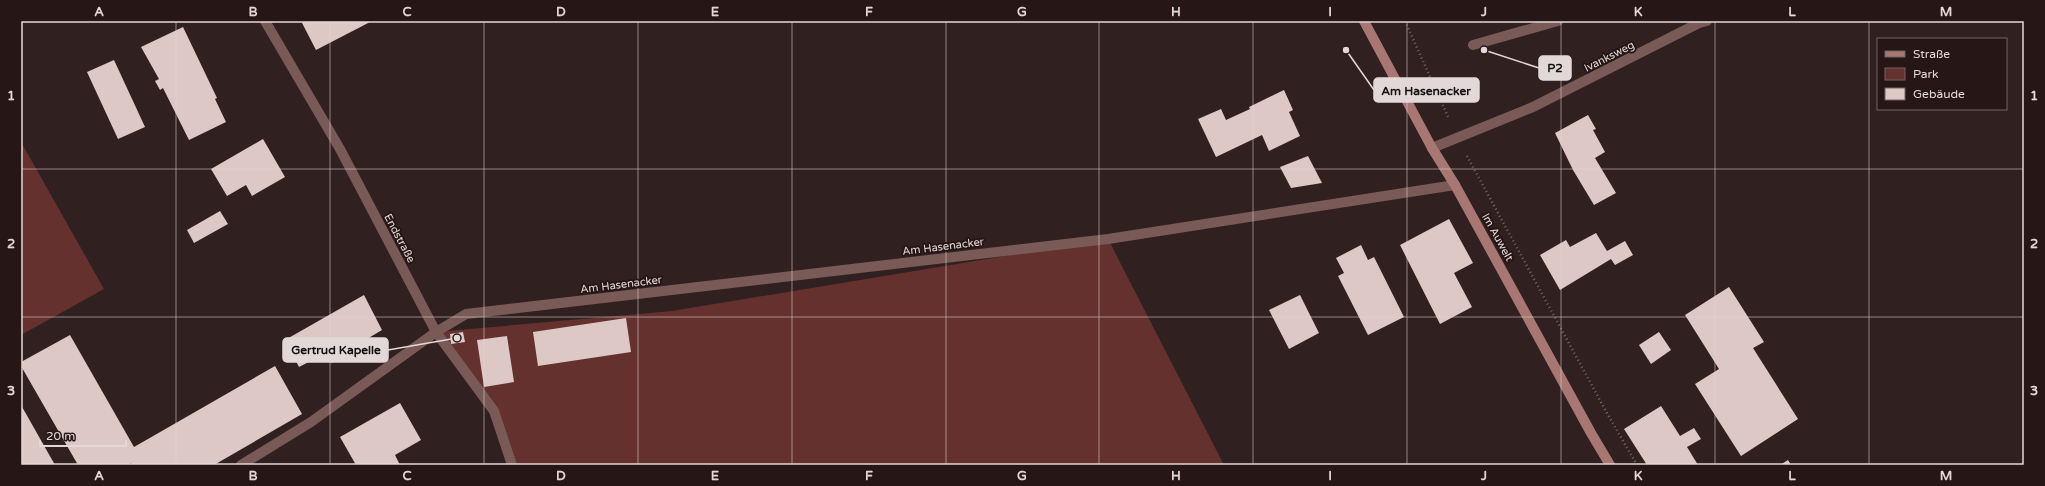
<svg xmlns="http://www.w3.org/2000/svg" width="2045" height="486" font-family="'Varela Round',sans-serif">
<rect width="100%" height="100%" fill="#302120"/>
<g fill="#64312f">
<polygon points="21,142 104,289 21,335"/>
<polygon points="1108,239 1224,465 512,465 494,411 436,332 672,311"/>
</g>
<g fill="#ddc8c6">
<polygon points="301,21 372,21 316,50"/>
<polygon points="183,27 217,98 215,99 226,122 189,140 163,88 160,90 155,81 159,79 141,47"/>
<polygon points="114,60 145,127 118,139 87,72"/>
<polygon points="1284,90 1293,110 1289,112 1300,136 1269,151 1262,135 1216,157 1198,119 1221,109 1226,120 1250,109 1249,107"/>
<polygon points="1588,115 1596,129 1593,130 1605,152 1595,158 1616,193 1594,205 1573,170 1555,133"/>
<polygon points="263,139 285,177 252,196 246,185 227,196 211,169"/>
<polygon points="1308,156 1322,183 1291,188 1280,167"/>
<polygon points="220,211 228,224 194,243 187,230"/>
<polygon points="1449,219 1473,263 1454,273 1472,307 1440,324 1400,245"/>
<polygon points="1596,233 1607,251 1625,241 1633,255 1615,265 1611,259 1560,290 1540,255 1566,240 1570,247"/>
<polygon points="1361,245 1368,260 1374,257 1404,317 1368,335 1338,276 1344,273 1336,258"/>
<polygon points="1729,287 1764,342 1753,348 1798,419 1741,456 1695,384 1719,369 1685,315"/>
<polygon points="364,295 382,330 350,349 351,352 331,363 326,353 299,367 285,340"/>
<polygon points="1300,295 1319,333 1289,349 1269,310"/>
<polygon points="626,318 631,352 538,366 533,332"/>
<polygon points="463,332 465,342 451,344 450,334"/>
<polygon points="1659,332 1671,350 1651,364 1639,345"/>
<polygon points="70,335 134,447 275,366 302,414 214,465 132,465 131,463 128,465 78,465 21,366 21,362"/>
<polygon points="507,336 514,382 484,387 477,340"/>
<polygon points="400,403 421,440 395,455 400,465 356,465 340,437"/>
<polygon points="21,405 55,465 21,465"/>
<polygon points="1661,406 1680,436 1694,428 1701,439 1687,447 1698,465 1647,465 1624,429"/>
<polygon points="1788,460 1791,465 1780,465"/>
</g>
<g fill="none" stroke-linecap="round" stroke-linejoin="round">
<g stroke="#736665" stroke-width="2.5" stroke-dasharray="1 3" stroke-linecap="butt">
<polyline points="1405,21 1449,119"/>
<polyline points="1467,156 1608,415 1637,465"/>
</g>
<g stroke="#795a57" stroke-width="10">
<polyline points="1473,45 1558,21"/>
<polyline points="241,465 311,422 436,332"/>
</g>
<g stroke="#795a57" stroke-width="10">
<polyline points="265,21 340,149 436,332 494,411 512,465"/>
<polyline points="1432,148 1533,107 1699,23 1707,21"/>
<polyline points="436,332 466,314 1108,239 1455,185"/>
</g>
<polyline stroke="#a87773" stroke-width="10" points="1364,21 1432,148 1455,185 1591,433 1610,465"/>
</g>
<path fill="none" stroke="#e2d8d7" stroke-width="1" stroke-opacity="0.55" d="M 176,21 L 176,465M 330,21 L 330,465M 484,21 L 484,465M 638,21 L 638,465M 792,21 L 792,465M 946,21 L 946,465M 1099,21 L 1099,465M 1253,21 L 1253,465M 1407,21 L 1407,465M 1561,21 L 1561,465M 1715,21 L 1715,465M 1869,21 L 1869,465M 21,169 L 2024,169M 21,317 L 2024,317"/>
<g text-anchor="middle" stroke-width="4" stroke-linejoin="round" paint-order="stroke">
<g font-size="11" fill="#e2d8d7" stroke="#261716">
<text transform="translate(1609 56) rotate(-27)" y="4">Ivanksweg</text>
<text transform="translate(1498 237) rotate(61)" y="4">Im Auwelt</text>
<text transform="translate(400 238) rotate(62)" y="4">Endstraße</text>
<text transform="translate(943 246) rotate(-7)" y="4">Am Hasenacker</text>
<text transform="translate(621 284) rotate(-7)" y="4">Am Hasenacker</text>
</g>
</g>
<path fill="none" stroke="#e2d8d7" stroke-width="1.5" d="M1484 50L1539 68M1346 50L1374 90M457 338L388 350"/>
<g fill="#e2d8d7" stroke="#261716" stroke-width="1.5">
<circle cx="1484" cy="50" r="4"/>
<circle cx="1346" cy="50" r="4"/>
<circle cx="457" cy="338" r="4"/>
</g>
<g fill="#e2d8d7" stroke="#e2d8d7" stroke-width="1.5">
<rect x="1539" y="56" width="32" height="24" rx="4"/>
<rect x="1374" y="78" width="105" height="24" rx="4"/>
<rect x="283" y="338" width="105" height="24" rx="4"/>
</g>
<g font-size="12" text-anchor="middle" font-weight="bold" fill="#111">
<text x="1555" y="72">P2</text>
<text x="1426" y="95">Am Hasenacker</text>
<text x="336" y="354">Gertrud Kapelle</text>
</g>
<rect width="2045" height="486" fill="none" stroke="#261716" stroke-width="44"/>
<rect x="1877" y="38" width="130" height="72" fill="#261716" stroke="#716463"/>
<rect x="1885" y="51" width="20" height="6" fill="#a87773" stroke="#716463"/>
<text x="1913" y="58" font-size="12" fill="#e2d8d7">Straße</text>
<rect x="1885" y="68" width="20" height="12" fill="#64312f" stroke="#716463"/>
<text x="1913" y="78" font-size="12" fill="#e2d8d7">Park</text>
<rect x="1885" y="88" width="20" height="12" fill="#ddc8c6" stroke="#716463"/>
<text x="1913" y="98" font-size="12" fill="#e2d8d7">Gebäude</text>
<path d="M40 440v6h86v-6" fill="none" stroke="#e2d8d7" stroke-width="2"/>
<text x="46" y="440" font-size="12" fill="#e2d8d7" stroke="#261716" stroke-width="3" paint-order="stroke">20 m</text>
<rect x="22" y="22" width="2001" height="442" fill="none" stroke="#e2d8d7" stroke-width="1.5"/>
<g font-size="13" text-anchor="middle" font-weight="bold" fill="#e2d8d7">
<text x="99" y="16">A</text>
<text x="253" y="16">B</text>
<text x="407" y="16">C</text>
<text x="561" y="16">D</text>
<text x="715" y="16">E</text>
<text x="869" y="16">F</text>
<text x="1022" y="16">G</text>
<text x="1176" y="16">H</text>
<text x="1330" y="16">I</text>
<text x="1484" y="16">J</text>
<text x="1638" y="16">K</text>
<text x="1792" y="16">L</text>
<text x="1946" y="16">M</text>
<text x="11" y="100">1</text>
<text x="2034" y="100">1</text>
<text x="11" y="248">2</text>
<text x="2034" y="248">2</text>
<text x="11" y="395">3</text>
<text x="2034" y="395">3</text>
<text x="99" y="480">A</text>
<text x="253" y="480">B</text>
<text x="407" y="480">C</text>
<text x="561" y="480">D</text>
<text x="715" y="480">E</text>
<text x="869" y="480">F</text>
<text x="1022" y="480">G</text>
<text x="1176" y="480">H</text>
<text x="1330" y="480">I</text>
<text x="1484" y="480">J</text>
<text x="1638" y="480">K</text>
<text x="1792" y="480">L</text>
<text x="1946" y="480">M</text>
</g>
</svg>
